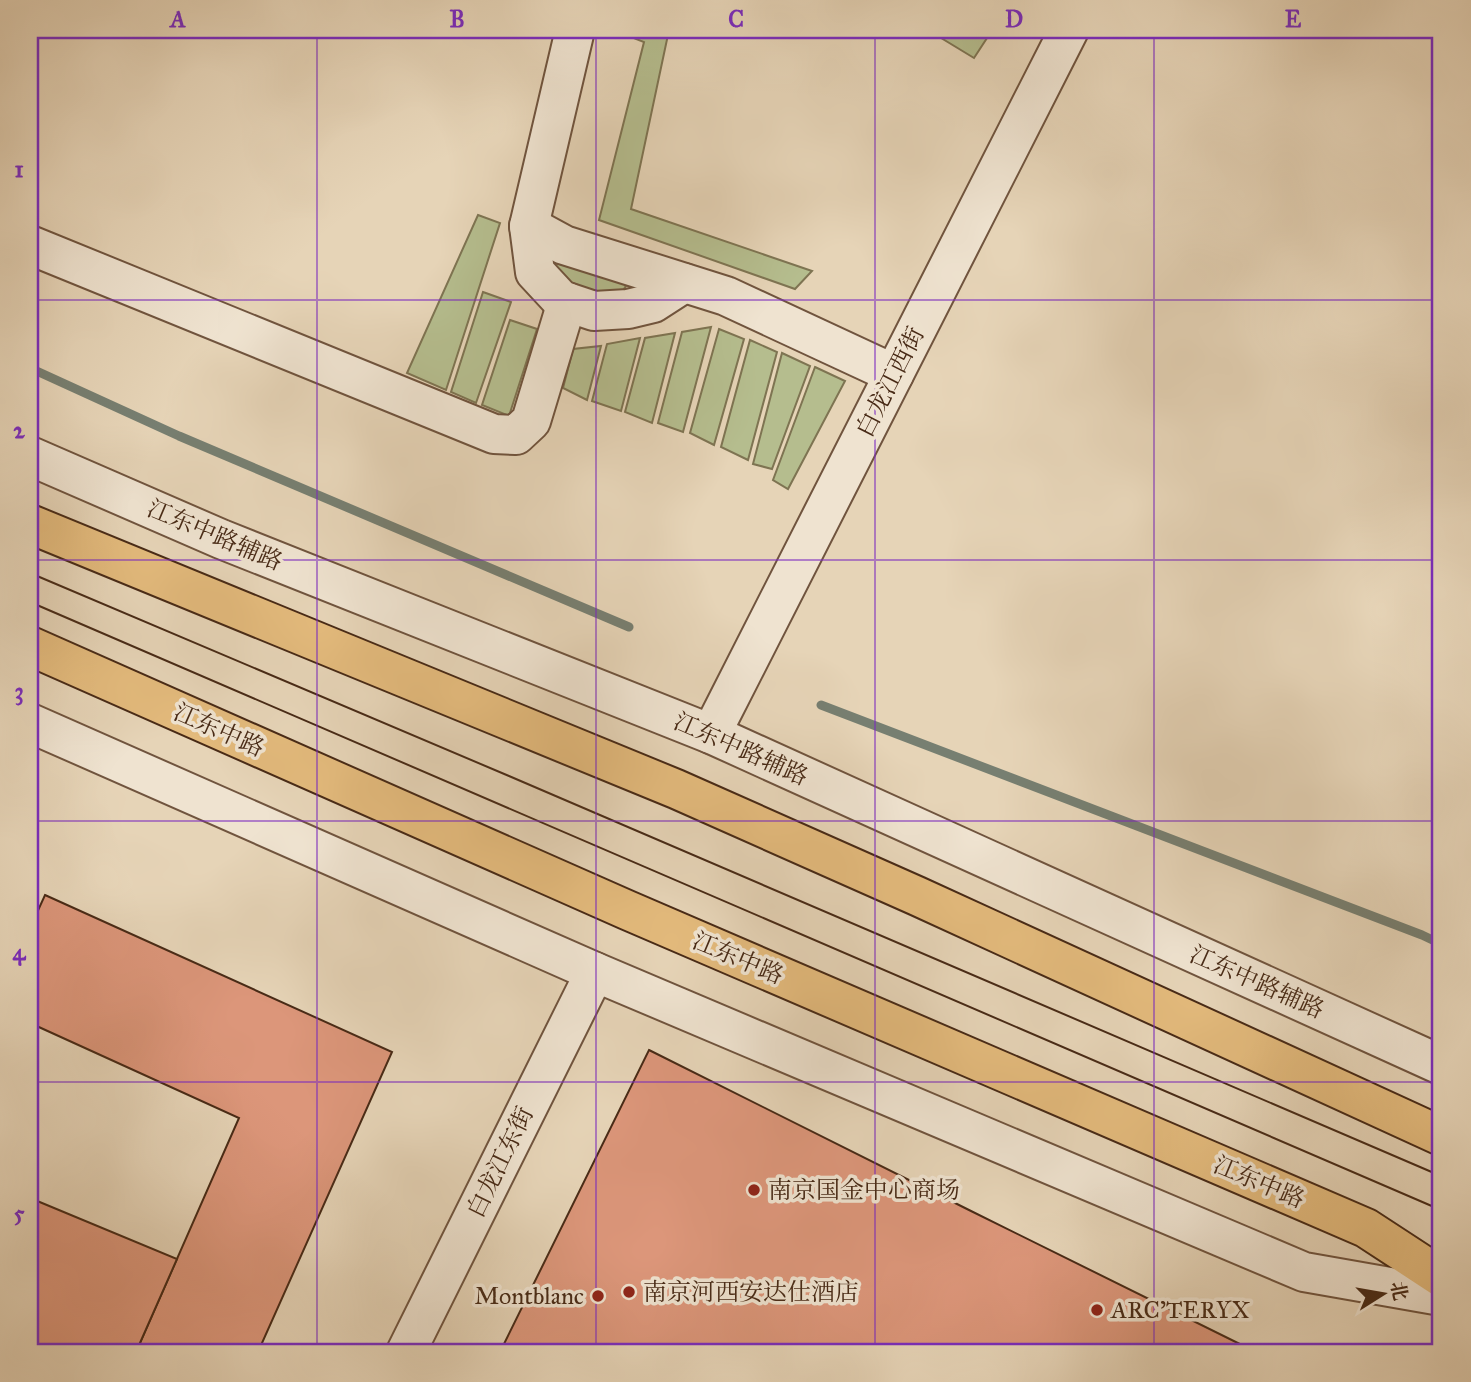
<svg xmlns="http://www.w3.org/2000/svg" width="1471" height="1382" font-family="'IM FELL Great Primer','Noto Serif SC',serif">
<rect width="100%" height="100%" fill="#e6d4b7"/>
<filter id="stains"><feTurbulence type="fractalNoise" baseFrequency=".00286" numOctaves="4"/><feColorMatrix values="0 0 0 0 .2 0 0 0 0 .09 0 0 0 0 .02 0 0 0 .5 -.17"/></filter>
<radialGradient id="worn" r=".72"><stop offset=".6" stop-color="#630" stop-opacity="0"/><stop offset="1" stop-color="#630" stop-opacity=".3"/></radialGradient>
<g fill="#b5bd8e" stroke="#7e7452" stroke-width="2">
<polygon points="616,30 669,30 631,209 812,271 795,289 599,220 644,42 616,31"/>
<polygon points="928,30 974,30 987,38 974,58"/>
<polygon points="478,215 500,223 446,390 407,373"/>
<polygon points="553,258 631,278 622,292 599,297 559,278"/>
<polygon points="483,292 511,302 476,403 451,392"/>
<polygon points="510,320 537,329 509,416 482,405"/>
<polygon points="711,327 683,432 658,423 682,332"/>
<polygon points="719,329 744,339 714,445 690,433"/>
<polygon points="675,333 652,423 625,412 645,338"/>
<polygon points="640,338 621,411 592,401 607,344"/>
<polygon points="750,340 777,352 748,460 721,447"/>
<polygon points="601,346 587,400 563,388 573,349"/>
<polygon points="782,353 810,366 772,469 753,464"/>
<polygon points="815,367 845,381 788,489 773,480"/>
</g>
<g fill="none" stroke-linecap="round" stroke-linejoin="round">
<g stroke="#777f71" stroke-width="9">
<polyline points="30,368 179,436 629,627"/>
<polyline points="821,705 1422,935 1441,944"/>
</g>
</g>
<g fill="#dc967a" stroke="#482a16" stroke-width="2">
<polygon points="45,895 392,1052 258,1352 136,1352 239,1118 30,1023 30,928"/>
<polygon points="649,1050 969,1210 1256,1352 500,1352"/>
<polygon points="30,1198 177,1259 136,1352 30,1352"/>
</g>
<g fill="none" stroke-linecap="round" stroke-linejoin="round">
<g stroke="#70543e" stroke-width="42">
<g id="minor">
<polyline points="575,30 529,226 535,272 561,300 594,311 628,309 653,303 684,283"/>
<polyline points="529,226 564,245 726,296 894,374"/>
<polyline points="30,245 494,434 516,435 531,421 567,302"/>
<polyline points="30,456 221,539 711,734 1441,1065"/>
<polyline points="30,723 595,972 1304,1272 1441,1296"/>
<polyline points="711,734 1069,30"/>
<polyline points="406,1352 595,972"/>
</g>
</g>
<g stroke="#482a16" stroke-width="42">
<g id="major">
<polyline points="30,524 676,789 917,896 1441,1136"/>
<polyline points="30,646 627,910 1366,1228 1441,1277"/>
</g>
</g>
<use href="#minor" stroke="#efe3d0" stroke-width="38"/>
<use href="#major" stroke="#e3ba7c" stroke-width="38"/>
<g stroke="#482a16" stroke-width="2">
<polyline points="30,573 509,776 1441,1176"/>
<polyline points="30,602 1441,1210"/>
</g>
</g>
<path fill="none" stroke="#7b2cbf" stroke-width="2" stroke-opacity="0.55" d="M 317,30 L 317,1352M 596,30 L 596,1352M 875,30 L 875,1352M 1154,30 L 1154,1352M 30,300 L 1441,300M 30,560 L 1441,560M 30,821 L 1441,821M 30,1082 L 1441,1082"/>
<g fill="#8f2418" stroke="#efe3d0" stroke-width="2.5">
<circle cx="754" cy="1190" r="7"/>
<circle cx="629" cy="1292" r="7"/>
<circle cx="598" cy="1296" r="7"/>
<circle cx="1097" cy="1310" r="7"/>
</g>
<g text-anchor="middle" stroke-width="7" stroke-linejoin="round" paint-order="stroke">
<g font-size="24" fill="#482a16" stroke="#efe3d0">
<text transform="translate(890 382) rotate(-63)" y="8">白龙江西街</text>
<text transform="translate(215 535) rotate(23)" y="8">江东中路辅路</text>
<text transform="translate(219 730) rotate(24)" y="8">江东中路</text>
<text transform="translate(741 749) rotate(24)" y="8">江东中路辅路</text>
<text transform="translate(738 958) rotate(23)" y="8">江东中路</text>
<text transform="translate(1257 982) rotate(24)" y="8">江东中路辅路</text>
<text transform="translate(500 1162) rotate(-64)" y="8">白龙江东街</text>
<text transform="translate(1259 1182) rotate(23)" y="8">江东中路</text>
</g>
<g font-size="24" fill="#482a16" stroke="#efe3d0" text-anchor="start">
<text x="768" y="1198">南京国金中心商场</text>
<text x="643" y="1300">南京河西安达仕酒店</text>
<text x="584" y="1304" text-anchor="end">Montblanc</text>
<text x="1111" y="1318">ARC'TERYX</text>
</g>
</g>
<rect width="1471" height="1382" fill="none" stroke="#e6d4b7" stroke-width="77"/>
<g transform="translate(1383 1294) rotate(79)" stroke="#efe3d0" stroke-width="5" paint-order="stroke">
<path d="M0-5L12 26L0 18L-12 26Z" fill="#482a16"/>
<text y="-10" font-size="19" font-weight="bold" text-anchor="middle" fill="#482a16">北</text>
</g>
<rect x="38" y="38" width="1394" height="1306" fill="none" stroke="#7b2cbf" stroke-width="2.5"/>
<g font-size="23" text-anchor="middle" font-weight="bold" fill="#7b2cbf">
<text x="178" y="27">A</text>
<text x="457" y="27">B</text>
<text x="736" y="27">C</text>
<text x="1014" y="27">D</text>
<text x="1293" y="27">E</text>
<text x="19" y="177">1</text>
<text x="19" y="438">2</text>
<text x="19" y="699">3</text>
<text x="19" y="960">4</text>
<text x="19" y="1221">5</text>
</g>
<rect width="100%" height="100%" filter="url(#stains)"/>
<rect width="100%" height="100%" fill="url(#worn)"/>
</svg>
